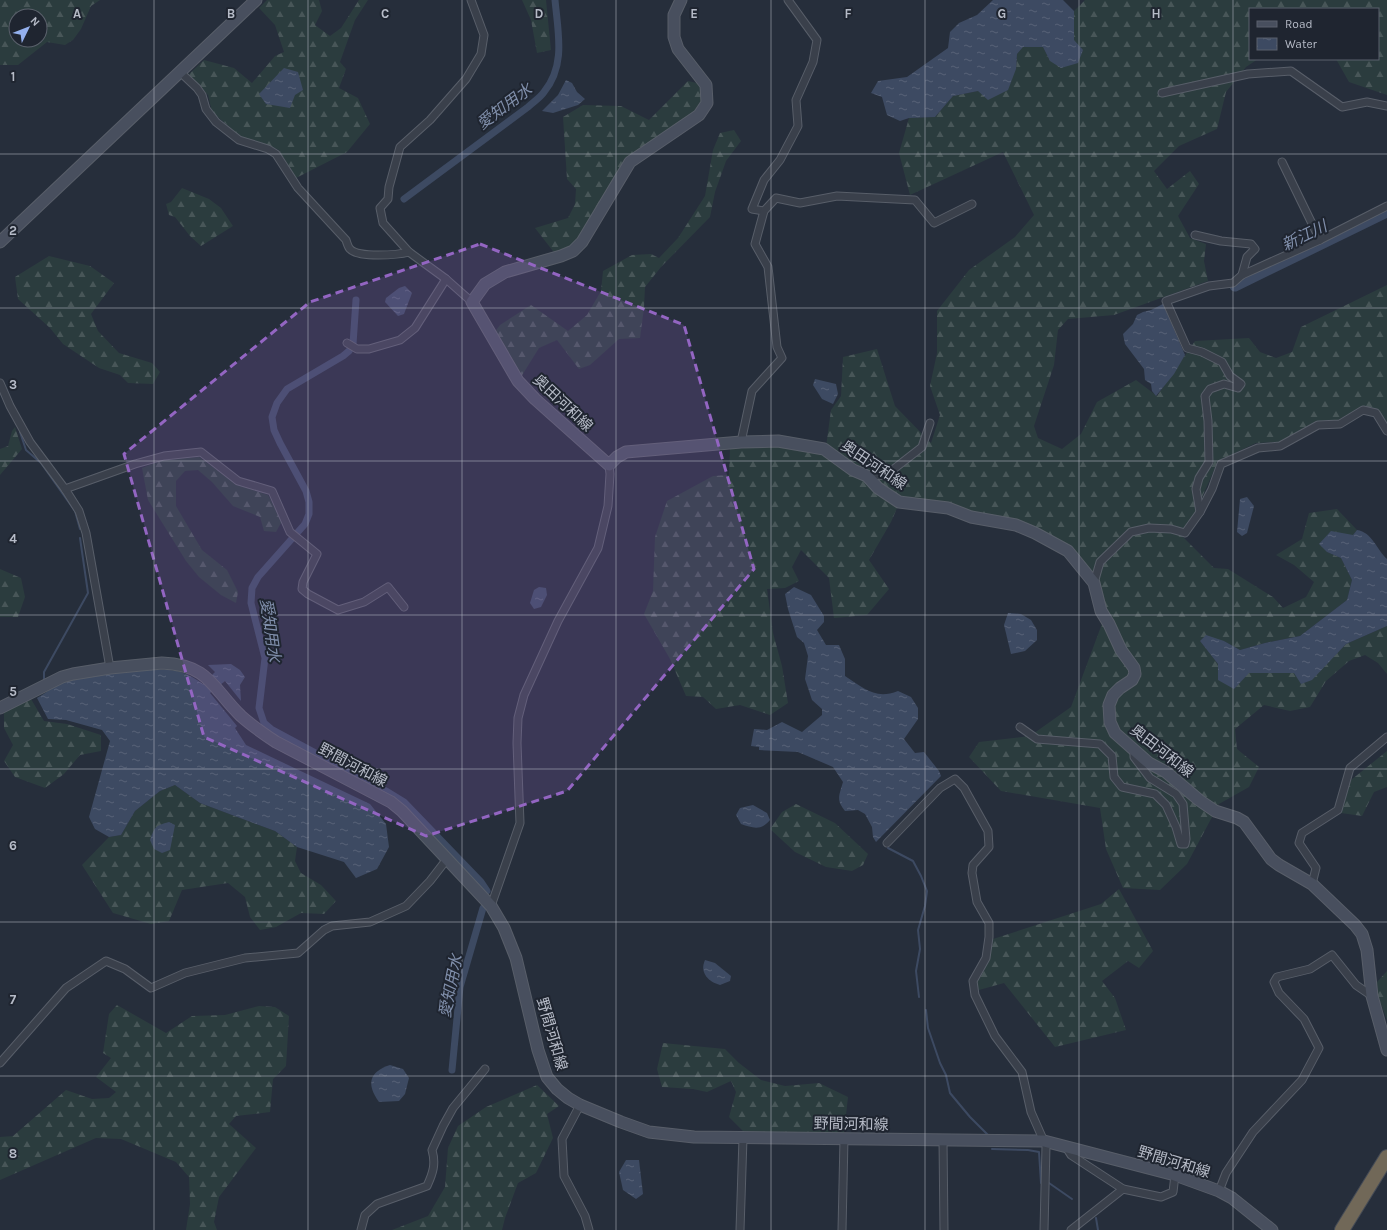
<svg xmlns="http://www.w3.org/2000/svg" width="1387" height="1230" font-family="Karla,'Noto Sans JP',sans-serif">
<defs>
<pattern id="forest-firs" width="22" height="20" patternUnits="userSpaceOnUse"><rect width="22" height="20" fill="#2b3c3e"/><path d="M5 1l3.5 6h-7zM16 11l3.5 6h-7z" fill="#485658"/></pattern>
<pattern id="water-ripples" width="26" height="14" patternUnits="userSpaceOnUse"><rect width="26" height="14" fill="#3d4a62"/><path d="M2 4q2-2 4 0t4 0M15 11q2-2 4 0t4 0" fill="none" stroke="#576277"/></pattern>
</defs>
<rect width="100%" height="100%" fill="#262e3b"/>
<g fill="url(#forest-firs)" fill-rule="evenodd">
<path d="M 0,0 L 100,0 L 91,6 L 81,29 L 73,40 L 65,45 L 47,42 L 18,65 L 0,65 ZM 16,16 L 40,16 L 40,40 L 16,40 Z"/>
<polygon points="267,0 319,0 322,11 315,25 330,36 341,28 359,0 368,0 355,20 340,62 346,69 339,88 358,98 370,124 347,152 296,178 279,150 270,146 241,137 212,112 208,95 188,75 204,60 234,68 252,83 275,56 284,52 275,25 259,8"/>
<polygon points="522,0 546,0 551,50 537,53 531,20"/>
<polygon points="1085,0 1387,0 1387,95 1349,82 1336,59 1378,59 1378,9 1250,9 1250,59 1258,59 1246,67 1226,92 1217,129 1179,146 1154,171 1167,189 1190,171 1199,184 1178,216 1190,238 1206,244 1204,261 1208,281 1114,315 1068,319 1058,330 1054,365 1034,426 1038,438 1062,449 1081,434 1097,402 1136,380 1157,396 1195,341 1249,338 1260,352 1276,358 1292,352 1301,327 1387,285 1387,423 1378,409 1363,406 1338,420 1319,421 1280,442 1256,443 1218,461 1196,511 1181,535 1214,568 1228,569 1273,597 1283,608 1306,597 1314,582 1294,565 1276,555 1302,539 1309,513 1337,509 1357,530 1353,535 1327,552 1341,558 1352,580 1347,600 1300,636 1265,643 1240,650 1224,641 1200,641 1218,664 1234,689 1248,673 1294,673 1329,661 1346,644 1387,626 1387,674 1378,663 1365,655 1349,661 1326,681 1310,707 1290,711 1264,705 1235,729 1237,749 1259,767 1249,787 1219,804 1187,864 1160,890 1123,888 1106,849 1100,808 1001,791 969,757 979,742 1030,736 1071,707 1103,621 1098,584 1037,529 901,499 891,522 869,560 889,589 867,615 834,618 829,578 801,550 792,567 799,581 785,588 767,589 773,633 782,666 788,703 770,715 740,705 716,709 703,697 686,696 670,659 644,614 653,591 655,537 667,501 713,476 729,475 730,449 778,446 825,454 831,410 841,396 843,357 877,349 895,406 931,443 940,415 930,386 937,353 937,311 969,270 1015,237 1034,215 1003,152 910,195 899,153 909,118 935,117 953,96 978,91 1016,69 1017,54 1023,47 1043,47 1050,61 1074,40 1074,11"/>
<polygon points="688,81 701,84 703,99 696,113 628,159 580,240 556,255 535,228 568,218 575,204 576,189 567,179 563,117 583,105 621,106 649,120"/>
<polygon points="734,130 741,141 726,161 715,192 710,217 661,267 645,287 644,308 640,338 619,339 590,365 579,369 557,340 539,348 521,377 494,333 500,325 531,305 568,331 587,315 601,291 603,271 632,255 651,254 659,258 678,238 705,196 713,150 720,133"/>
<polygon points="182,188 209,199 221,208 233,226 201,246 190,236 175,217 169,215 166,204 171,202"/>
<polygon points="49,256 90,266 114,283 91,314 98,331 119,353 152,363 160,372 153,384 128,383 120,375 99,368 63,344 50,328 18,299 15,277"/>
<polygon points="15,427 22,449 0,475 0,449 8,446 12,431"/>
<polygon points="199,457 236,484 268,495 282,521 276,532 264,531 260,517 233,506 212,482 198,470 185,471 176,481 176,506 202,550 227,570 238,592 236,603 221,595 199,577 186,561 148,500 142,468 165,459"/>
<polygon points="0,569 21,578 25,597 18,617 0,617"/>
<polygon points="31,699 44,721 67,724 101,735 101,751 80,755 64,774 45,788 15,777 4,761 13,745 4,728 4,712"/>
<polygon points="1387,751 1387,787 1374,792 1362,816 1341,813 1351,780"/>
<polygon points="175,785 200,803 275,831 297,847 295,861 301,873 321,885 336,901 324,914 301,913 276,927 260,930 250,917 245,897 228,883 182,890 169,921 151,924 113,913 82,865 109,837 121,835 135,811 160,791"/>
<polygon points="796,804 835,823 868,854 863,865 852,871 826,867 795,852 770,829 782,812"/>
<polygon points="1119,889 1153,951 1139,968 1128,961 1102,981 1115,998 1126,1030 1055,1047 1004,983 979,990 976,981 989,960 993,939 1101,904"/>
<polygon points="1387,971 1387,1020 1378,996 1377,982"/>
<polygon points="117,1005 166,1033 192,1016 225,1015 259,1006 275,1007 289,1016 286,1066 273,1079 270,1112 236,1116 229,1124 256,1148 219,1197 214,1222 217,1230 186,1230 190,1204 189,1177 176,1162 121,1139 96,1138 0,1180 0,1137 13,1136 66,1090 92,1099 109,1098 116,1092 96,1077 111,1058 103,1053 109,1014"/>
<polygon points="663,1043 725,1049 739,1063 761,1080 785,1086 819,1083 848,1097 844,1133 744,1132 729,1117 736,1092 731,1081 707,1092 693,1089 662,1087 657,1069"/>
<polygon points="537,1085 559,1106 547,1114 553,1138 536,1173 518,1183 505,1218 502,1230 392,1230 428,1216 445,1187 448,1148 458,1126 486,1107"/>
</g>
<g fill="url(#water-ripples)">
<polygon points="993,0 1063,0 1074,11 1074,40 1083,50 1078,63 1061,68 1050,61 1043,47 1023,47 1017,54 1016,69 1008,90 988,100 978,91 953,96 935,117 909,118 900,121 887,115 882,97 871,93 878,81 907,77 948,48 950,32 959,23 977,15"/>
<polygon points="284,68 298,72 303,90 295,95 290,108 266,104 259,94"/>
<polygon points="566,80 572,83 577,92 585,99 578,105 553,113 542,111 558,95"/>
<polygon points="405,286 412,293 404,314 398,316 385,302 386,298 399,288"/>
<polygon points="1163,304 1185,355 1174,374 1156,396 1152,391 1151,384 1145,380 1144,369 1125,344 1123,334 1133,324 1137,315 1143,312 1151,310"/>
<polygon points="815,379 836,384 838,394 833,404 822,399 813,385"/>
<polygon points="1247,497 1254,506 1247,533 1242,536 1237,532 1240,499"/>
<path d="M 1357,530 C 1372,532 1377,550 1387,559 L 1387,626 L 1346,644 L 1312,680 L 1301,684 L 1294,673 L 1249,673 L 1234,689 L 1218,680 L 1218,664 L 1200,641 L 1206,635 L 1224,641 L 1240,650 L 1265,643 L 1300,636 L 1347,600 L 1352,580 L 1341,558 L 1327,552 L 1319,544 L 1331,531 L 1353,535 Z"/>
<polygon points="539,587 546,588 547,595 541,607 534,609 530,603 534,590"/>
<path d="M 794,587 L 811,595 L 824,616 L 824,622 L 817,630 L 826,645 L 839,645 L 845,659 L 845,676 C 864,688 875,700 898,691 L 911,697 L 918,708 L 918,719 L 904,739 L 915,753 L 924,752 L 939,771 L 941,776 L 876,842 L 873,837 L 872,827 L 865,814 L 858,810 L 845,811 C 836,800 839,796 843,782 L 833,767 L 798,752 L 759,750 L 759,747 L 751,746 L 754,729 L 767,730 L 782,722 L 802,732 L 822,715 L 822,709 L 812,700 L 805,679 L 808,656 L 804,643 L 797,637 L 788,609 L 785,594 Z"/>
<polygon points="1008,613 1021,614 1031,620 1037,630 1037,640 1025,651 1011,654 1004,625"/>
<path d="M 231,664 L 240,670 L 245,677 L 240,685 L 241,701 L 225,681 L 210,693 L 237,726 L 235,728 L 246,745 L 370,804 L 386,824 L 389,847 L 377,869 L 356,878 L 344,862 L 297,847 L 275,831 L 200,803 L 175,785 L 160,791 L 135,811 L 121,835 L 109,837 L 95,829 L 89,817 L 110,741 L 102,730 L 66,720 L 48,719 L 37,698 C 46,693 56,684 66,681 C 93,673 155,665 181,672 C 189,675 196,679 203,684 L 215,672 L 208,665 Z"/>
<path d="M 753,805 L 767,813 L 770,820 C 761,831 753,828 741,824 L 736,815 L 740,808 Z"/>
<path d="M 169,822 L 175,825 L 170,850 L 162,853 L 154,849 L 150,840 C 155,826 155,826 169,822 Z"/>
<path d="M 705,960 L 715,963 L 731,976 L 730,981 L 720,985 C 709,982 699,973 705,960 Z"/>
<path d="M 390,1065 L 403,1069 L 409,1078 L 405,1094 L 399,1101 L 379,1102 C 366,1084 369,1072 390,1065 Z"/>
<polygon points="626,1160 639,1160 643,1194 636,1199 623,1190 619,1172"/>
</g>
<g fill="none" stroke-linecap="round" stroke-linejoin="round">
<g stroke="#3d4a62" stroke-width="2">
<polyline points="20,432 26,450 41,463 75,511 80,529"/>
<polyline points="44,679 44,672 88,593 80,538"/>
<polyline points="888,848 913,861 921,876 927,891 925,906 918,930 920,949 916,971 919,997"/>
<polyline points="926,1010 928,1028 940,1063 946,1075 950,1093 970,1117 988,1135"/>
<polyline points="992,1149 1028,1150 1039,1152 1041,1183"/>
<polyline points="1049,1183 1072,1199"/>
<polyline points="1096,1218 1098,1230"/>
</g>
<g stroke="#3d4a62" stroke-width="7">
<path d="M 404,199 L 528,107 C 533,102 540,98 544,92 C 566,65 558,33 555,0"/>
<polyline points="356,300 353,344 349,351 343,356 287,389 277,403 272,417 274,430 280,443 306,491 309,502 309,514 305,524 258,577 252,588 251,603 265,658 259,708 264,723 271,729 386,791 404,802 481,882 487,891"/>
<polyline points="452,1070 460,987 483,908"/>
</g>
<polyline stroke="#3d4a62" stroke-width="11" points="1235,286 1387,212"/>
<g stroke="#585e69" stroke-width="9">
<g id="street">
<polyline points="471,0 484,35 481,54 466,79 430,120 400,147 389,187 388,199 380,208 383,223 409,252 446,279 472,302"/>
<path d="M 180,72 L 197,88 L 202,95 L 206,109 L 216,122 L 239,140 L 268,149 L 276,154 L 298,188 L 346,240 C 347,243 348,247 350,249 C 358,258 398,255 409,252"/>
<polyline points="1162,93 1248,74 1291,71 1342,107 1367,102 1387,106"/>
<polyline points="1282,162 1320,240"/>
<polyline points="764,211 752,209 764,180 780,160 798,126 796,100 813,62 817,40 788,0"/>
<polyline points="1195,235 1221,241 1251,244 1255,249 1247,257 1242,275"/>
<polyline points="347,343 357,349 369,349 400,340 415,328 446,279"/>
<polyline points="0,383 10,406 30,442 65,489 79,511 86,533 110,668"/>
<polyline points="741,442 752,391 782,358 777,347 768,267 755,244 764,211 776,198 800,203 837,196 915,200 934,223 972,204"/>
<polyline points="867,476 886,475 922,447 930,423"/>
<polyline points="65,489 135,464 164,456 201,452 238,481 272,491 290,532 317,554 303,582 302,589 308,594 338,610 364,602 388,587 404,607"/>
<polyline points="1200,512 1196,489 1199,478 1209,462 1208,421 1205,396 1210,389 1224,384 1238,388 1241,384 1230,376 1222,362 1202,352 1187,348 1166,301 1209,286 1233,283 1242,275 1320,240 1387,206"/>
<polyline points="1094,583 1100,562 1131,532 1149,528 1171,529 1185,533 1200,512 1212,489 1221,464 1258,448 1280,446 1318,425 1340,424 1363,410 1376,413 1387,431"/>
<polyline points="1020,727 1037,739 1100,744 1112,756 1114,777 1122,787 1155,794 1166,805 1176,827 1181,844 1185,844 1186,839 1183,804 1176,794 1150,778 1134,757 1134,750"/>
<polyline points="887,843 940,788 955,779 964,788 988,831 989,847 973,865 972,873 977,902 989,923 989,937 986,958 973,981 975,995 995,1036 1022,1072 1031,1112 1046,1146 1044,1230"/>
<polyline points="1312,884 1316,868 1299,843 1302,833 1338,810 1350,768 1387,737"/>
<polyline points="491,906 520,823 517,743 518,718 524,695 558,621 598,548 608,506 610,474 609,465"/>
<polyline points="0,1063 66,988 106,961 125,969 151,988 185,973 245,958 298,953 324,930 332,926 370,922 406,906 430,881 447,859"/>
<polyline points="580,1105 562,1139 564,1176 585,1216 589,1230"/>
<polyline points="943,1140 944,1230"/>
<polyline points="1066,1147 1071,1155 1123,1189 1161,1197 1173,1192 1175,1175"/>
<polyline points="1219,1191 1226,1173 1253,1132 1302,1080 1319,1048 1304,1019 1279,993 1274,982 1277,977 1310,969 1332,955 1356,985 1372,996"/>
<path d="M 361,1230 L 365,1215 L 377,1204 L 427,1186 C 433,1173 436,1164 432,1150 L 443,1126 L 453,1108 L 485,1069"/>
<polyline points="740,1230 743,1138"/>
<polyline points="842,1230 844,1139"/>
<polyline points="1071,1230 1123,1189"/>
</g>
</g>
<g stroke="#585e69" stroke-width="13">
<g id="secondary">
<polyline points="681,0 674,15 674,37 678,49 706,85 707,103 699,115 630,162 582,242 573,251 561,256 505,272 485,284 472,302 518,381 535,399 609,465 617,457 626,452 741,442 778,441 824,449 853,470 867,476 878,488 899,502 948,508 971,517 1016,525 1035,533 1068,551 1094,583 1101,611 1109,624 1121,650 1134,668 1135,674 1132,680 1120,688 1113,695 1109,705 1110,722 1115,733 1149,763 1166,772 1199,800 1215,811 1237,818 1244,822 1271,859 1279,865 1312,884 1355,925 1362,934 1367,950 1372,996 1387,1050"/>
<polyline points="0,242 256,0"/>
<path d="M 0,708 L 62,677 L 73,674 L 110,668 L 162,663 C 210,665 212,688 241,716 C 252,726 264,734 276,742 L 391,802 L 402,811 L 447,859 L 491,906 L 504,928 L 516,958 L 538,1050 L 547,1077 L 557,1089 L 568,1098 L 580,1105 L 621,1122 L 649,1132 L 694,1137 L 1044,1141 L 1175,1175 L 1219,1191 L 1232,1198 L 1272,1230"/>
</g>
</g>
<g stroke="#454b56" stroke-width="16">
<polyline id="highway" points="1342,1230 1387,1157"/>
</g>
<use href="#street" stroke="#3a404b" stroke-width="7"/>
<use href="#secondary" stroke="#484f5e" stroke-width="11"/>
<use href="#highway" stroke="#716858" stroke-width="14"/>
</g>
<path fill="#9365c2" fill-opacity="0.2" stroke="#9365c2" stroke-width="3" stroke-dasharray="8 5" stroke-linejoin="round" d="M 480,244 L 684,325 L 754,569 L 567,791 L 426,836 L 204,737 L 124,454 L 310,302 Z"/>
<path fill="none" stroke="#b6bbc7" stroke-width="1" stroke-opacity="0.55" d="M 154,0 L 154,1230M 308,0 L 308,1230M 462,0 L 462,1230M 616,0 L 616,1230M 771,0 L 771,1230M 925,0 L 925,1230M 1079,0 L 1079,1230M 1233,0 L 1233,1230M 0,154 L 1387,154M 0,308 L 1387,308M 0,461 L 1387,461M 0,615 L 1387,615M 0,769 L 1387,769M 0,922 L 1387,922M 0,1076 L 1387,1076"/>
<g text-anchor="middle" stroke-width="4" stroke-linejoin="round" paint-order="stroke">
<g font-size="15" fill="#b6bbc7" stroke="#1f2530">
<text transform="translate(563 403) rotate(43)" y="5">奥田河和線</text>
<text transform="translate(874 465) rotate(34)" y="5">奥田河和線</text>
<text transform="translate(1162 751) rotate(38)" y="5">奥田河和線</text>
<text transform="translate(353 765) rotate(28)" y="5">野間河和線</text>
<text transform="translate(552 1034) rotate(74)" y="5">野間河和線</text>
<text transform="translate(851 1124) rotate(1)" y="5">野間河和線</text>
<text transform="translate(1174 1162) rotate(17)" y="5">野間河和線</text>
</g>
<g font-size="16" font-style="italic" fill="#808fab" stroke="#1f2530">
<text transform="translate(504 106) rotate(-37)" y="6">愛知用水</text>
<text transform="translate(1304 235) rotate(-26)" y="6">新江川</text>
<text transform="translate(271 630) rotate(82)" y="6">愛知用水</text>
<text transform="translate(450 986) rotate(-79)" y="6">愛知用水</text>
</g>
</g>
<g font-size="13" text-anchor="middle" font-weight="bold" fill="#b6bbc7" stroke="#1f2530" stroke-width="4" stroke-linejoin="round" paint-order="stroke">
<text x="77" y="18">A</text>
<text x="231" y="18">B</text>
<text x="385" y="18">C</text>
<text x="539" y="18">D</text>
<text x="694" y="18">E</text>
<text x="848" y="18">F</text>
<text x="1002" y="18">G</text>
<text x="1156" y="18">H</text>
<text x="13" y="81">1</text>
<text x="13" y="235">2</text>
<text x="13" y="389">3</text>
<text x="13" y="543">4</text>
<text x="13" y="696">5</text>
<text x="13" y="850">6</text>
<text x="13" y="1004">7</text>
<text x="13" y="1158">8</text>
</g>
<rect x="1249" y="8" width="130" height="52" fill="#1f2530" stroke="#5b616c"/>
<rect x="1257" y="21" width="20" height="6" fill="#484f5e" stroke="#5b616c"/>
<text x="1285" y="28" font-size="12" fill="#b6bbc7">Road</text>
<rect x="1257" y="38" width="20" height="12" fill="url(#water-ripples)" stroke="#5b616c"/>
<text x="1285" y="48" font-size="12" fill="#b6bbc7">Water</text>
<g transform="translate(28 28) rotate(47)"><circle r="19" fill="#1f2530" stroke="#5b616c"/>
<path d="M0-3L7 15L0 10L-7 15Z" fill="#94b0ed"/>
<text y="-6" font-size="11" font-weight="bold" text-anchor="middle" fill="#b6bbc7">N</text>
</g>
</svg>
